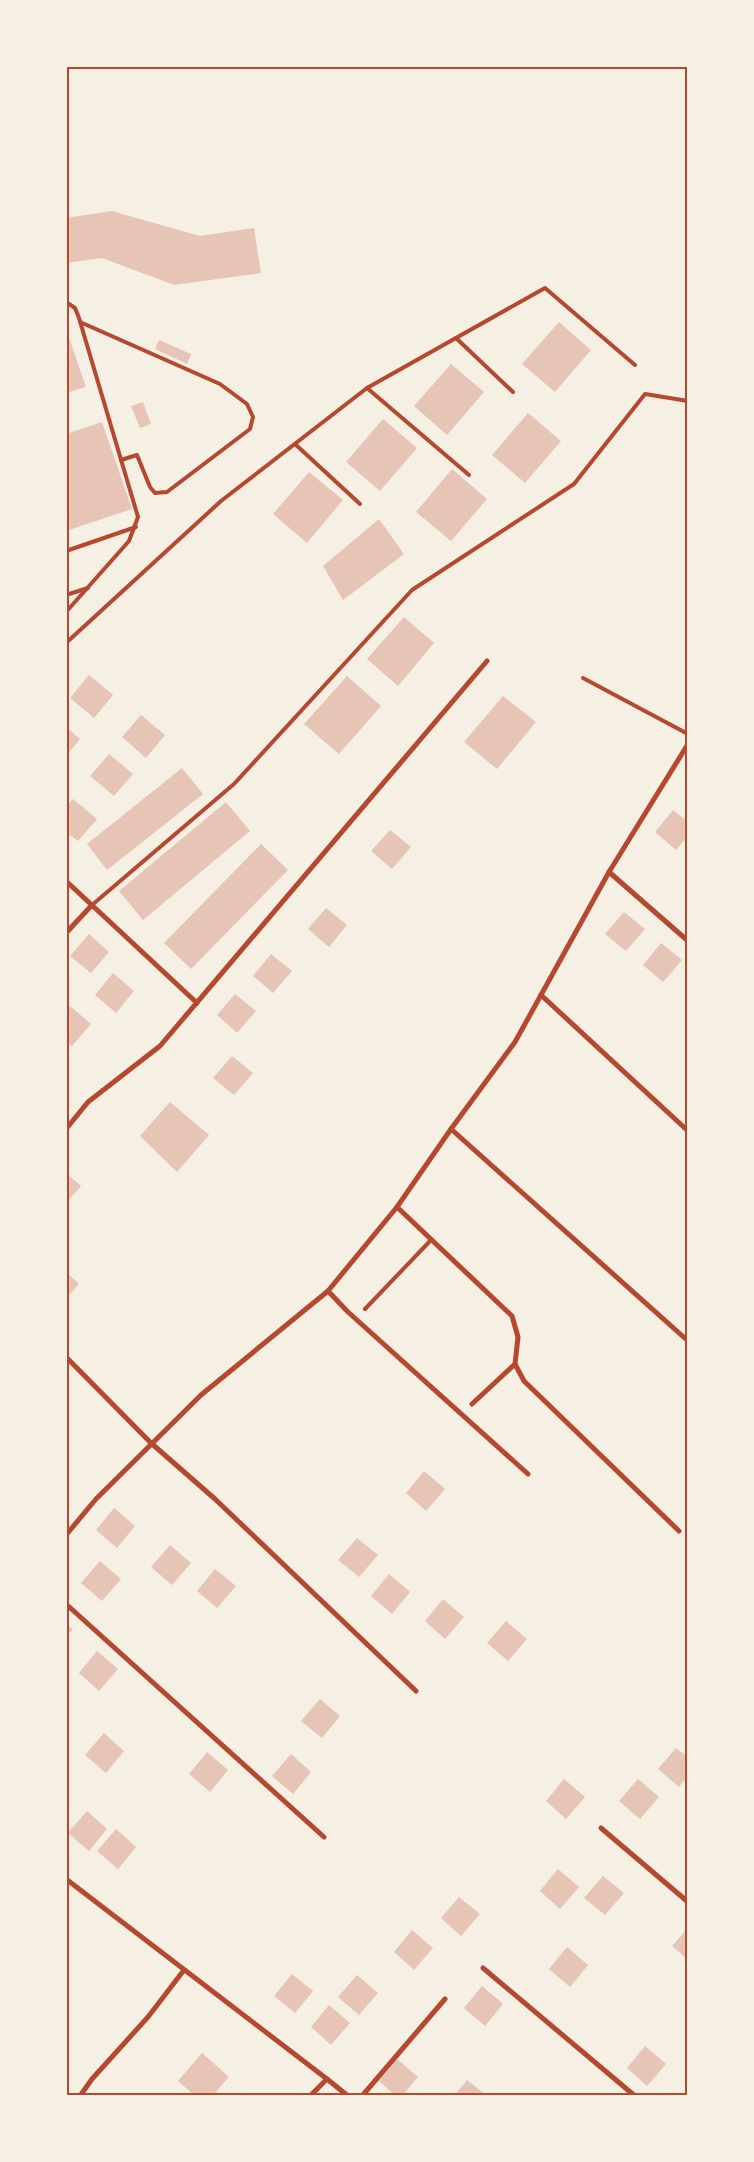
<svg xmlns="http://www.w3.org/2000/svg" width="754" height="2162" font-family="'Roboto Condensed',sans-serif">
<rect width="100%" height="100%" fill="#f6efe4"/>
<g fill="#e6c5b7">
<polygon points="112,211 200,236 254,228 261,273 174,285 102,258 66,263 66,218"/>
<polygon points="559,322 591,350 555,392 522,364"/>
<polygon points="66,329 86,387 66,393"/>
<polygon points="159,340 191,354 187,364 155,349"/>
<polygon points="451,364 484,392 447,435 414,406"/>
<polygon points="143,402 151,424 140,428 131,406"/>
<polygon points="528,413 561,441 525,483 492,455"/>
<polygon points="383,419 417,448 380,491 346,462"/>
<polygon points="102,422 132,509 66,531 66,434"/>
<polygon points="452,469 487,499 451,541 416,512"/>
<polygon points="309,472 343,500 307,543 273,514"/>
<polygon points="379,519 404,554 343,600 323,566"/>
<polygon points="404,617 434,643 398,686 367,659"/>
<polygon points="89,675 113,695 94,718 70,698"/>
<polygon points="347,676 381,706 339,754 304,724"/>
<polygon points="503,696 536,722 497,769 464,742"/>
<polygon points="141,715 165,735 146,758 122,737"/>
<polygon points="66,727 80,739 66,756"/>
<polygon points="109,754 133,774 114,796 90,776"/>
<polygon points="182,768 203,794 107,870 87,844"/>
<polygon points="73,799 97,819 78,841 66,832 66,806"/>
<polygon points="226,802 250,831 143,920 119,891"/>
<polygon points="673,810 688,822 688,836 676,850 655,832"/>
<polygon points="390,830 411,847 392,869 371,851"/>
<polygon points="261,844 288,870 191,969 164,943"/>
<polygon points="326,908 347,925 329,947 308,929"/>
<polygon points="624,912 645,929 626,951 605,934"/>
<polygon points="89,934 109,952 91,973 70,956"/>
<polygon points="661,943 682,960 663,982 643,965"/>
<polygon points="271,954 292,971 273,993 253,976"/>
<polygon points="113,973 134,991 116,1013 95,995"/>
<polygon points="235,994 256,1011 237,1033 217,1015"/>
<polygon points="70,1006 91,1024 72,1046 66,1041 66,1010"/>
<polygon points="232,1056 253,1073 234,1095 213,1078"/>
<polygon points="170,1102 209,1135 177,1172 140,1136"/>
<polygon points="66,1173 81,1186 66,1203"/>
<polygon points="66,1272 79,1284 66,1298"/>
<polygon points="424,1471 445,1489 426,1511 406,1493"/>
<polygon points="114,1508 135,1526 117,1548 96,1530"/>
<polygon points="357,1538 378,1555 359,1577 338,1560"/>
<polygon points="170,1545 191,1563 172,1585 151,1567"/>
<polygon points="100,1561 121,1579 102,1601 81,1583"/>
<polygon points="215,1569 236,1586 217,1608 197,1591"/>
<polygon points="389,1574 410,1592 392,1614 371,1596"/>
<polygon points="443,1599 464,1617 445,1639 425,1621"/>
<polygon points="506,1621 527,1639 508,1661 487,1643"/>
<polygon points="66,1624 73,1629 66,1637"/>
<polygon points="97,1651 118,1669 99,1691 79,1673"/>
<polygon points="320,1699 340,1716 322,1738 301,1721"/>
<polygon points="104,1733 124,1751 106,1773 85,1755"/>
<polygon points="676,1748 688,1757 688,1776 679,1787 658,1769"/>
<polygon points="207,1752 228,1770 210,1792 189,1774"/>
<polygon points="291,1754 311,1772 293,1794 272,1776"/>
<polygon points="564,1779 585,1797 566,1819 546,1801"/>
<polygon points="638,1779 659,1797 640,1819 619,1801"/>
<polygon points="87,1811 107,1829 89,1851 68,1833"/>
<polygon points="116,1829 136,1847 118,1869 97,1851"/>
<polygon points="558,1869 579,1887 560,1909 540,1891"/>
<polygon points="603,1876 624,1893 605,1915 584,1898"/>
<polygon points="459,1897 480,1914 461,1936 441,1918"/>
<polygon points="688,1928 688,1960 672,1946"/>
<polygon points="412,1930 433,1948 414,1970 394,1952"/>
<polygon points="567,1947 588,1965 570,1987 549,1969"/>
<polygon points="292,1974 313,1991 295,2013 274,1996"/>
<polygon points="357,1975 378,1993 359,2015 338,1997"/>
<polygon points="482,1986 503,2004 485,2026 464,2008"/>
<polygon points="329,2005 350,2023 331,2045 311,2027"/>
<polygon points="645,2046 666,2064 647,2086 627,2068"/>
<polygon points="202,2053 229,2077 212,2096 195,2096 178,2081"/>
<polygon points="397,2059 418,2077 402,2096 396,2096 379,2081"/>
<polygon points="467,2080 487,2096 454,2096"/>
</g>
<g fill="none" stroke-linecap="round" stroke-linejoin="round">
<g stroke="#b5482f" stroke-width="4">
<polyline points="66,302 75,308 79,318 138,517 129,541 66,612"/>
<polyline points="80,322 220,384 247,404 253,417 250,429 167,492 155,493 150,487 137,455 121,460"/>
<polyline points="456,338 513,392"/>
<polyline points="367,388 469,475"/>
<polyline points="295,444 360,504"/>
<polyline points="66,551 136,527"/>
<polyline points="66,595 88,588"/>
<polyline points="66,643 221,501 367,388 545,288 635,365"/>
<polyline points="583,678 688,734"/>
<polyline points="92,905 234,784 412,590 574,484 645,394 688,401"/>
<polyline points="365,1309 431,1240"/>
</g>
<g stroke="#b5482f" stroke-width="5">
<polyline points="609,872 688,941"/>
<polyline points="66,881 197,1003"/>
<polyline points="66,933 92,905"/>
<polyline points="541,995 688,1131"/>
<polyline points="66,1129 88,1102 160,1046 487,661"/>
<polyline points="451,1129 688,1341"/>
<polyline points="397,1207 512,1316 518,1337 515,1364 524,1381 679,1531"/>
<polyline points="328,1291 348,1312 528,1474"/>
<polyline points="66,1357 151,1443 215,1499 416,1691"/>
<polyline points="472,1404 515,1364"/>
<polyline points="66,1535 96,1499 201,1395 328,1291 397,1207 451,1129 515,1042 609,872 688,744"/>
<polyline points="66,1604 324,1837"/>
<polyline points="601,1828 688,1902"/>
<polyline points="66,1879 327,2079 310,2096"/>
<polyline points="483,1968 635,2096"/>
<polyline points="327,2079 348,2096"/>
<polyline points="80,2096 92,2079 148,2017 184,1970"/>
<polyline points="362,2096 445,1999"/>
</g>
</g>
<rect width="754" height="2162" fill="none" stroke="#f6efe4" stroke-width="135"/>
<rect x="68" y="68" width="618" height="2026" fill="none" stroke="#b5482f" stroke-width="2"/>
</svg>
